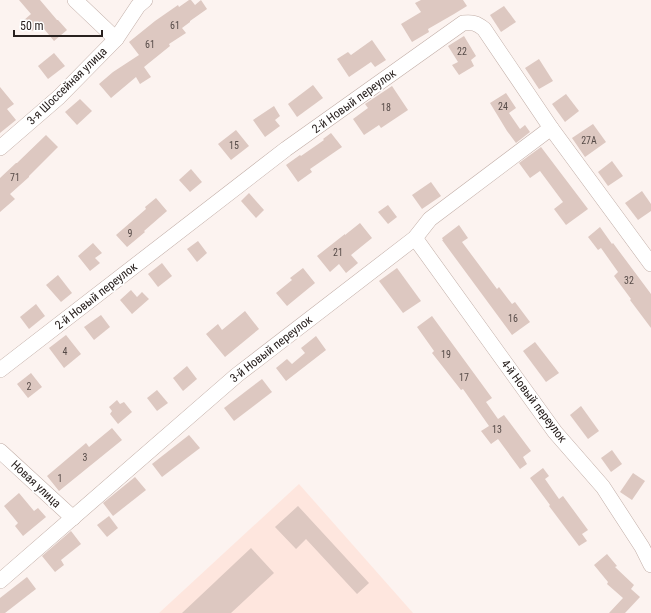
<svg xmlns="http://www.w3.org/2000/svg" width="651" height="613" font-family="'Roboto Condensed',sans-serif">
<rect width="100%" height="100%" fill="#fcf3f0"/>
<polygon fill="#fee6de" points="299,484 413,613 159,613"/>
<g fill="#ddc8c1">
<polygon points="19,0 40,0 57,20 58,20 67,30 54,41 40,24 32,31 23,21 31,14"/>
<polygon points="189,0 191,0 195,5 201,0 207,9 190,21 190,22 182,28 186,33 169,44 170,46 144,67 151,77 140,84 136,77 111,98 99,84 113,72 139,55 129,42 155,21 178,5 179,7"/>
<polygon points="421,0 463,0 467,6 454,14 428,29 429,32 412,42 401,24 421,12 415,3"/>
<polygon points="504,6 516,22 501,32 490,15"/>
<polygon points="464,36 476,56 471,60 474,66 459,75 452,65 458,62 448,46"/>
<polygon points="372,40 386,60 375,67 371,62 349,77 337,59 348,52 351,55"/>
<polygon points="54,53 65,66 48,79 38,66"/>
<polygon points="539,59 553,81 539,89 525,68"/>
<polygon points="313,85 323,98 297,117 288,104"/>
<polygon points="392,86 408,110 381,128 379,125 364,135 353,119 368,108 365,104"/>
<polygon points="0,87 14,104 7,109 16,120 0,133"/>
<polygon points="506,93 516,108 509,113 520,129 525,125 530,132 516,143 507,131 490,103"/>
<polygon points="566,94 579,111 565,122 552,104"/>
<polygon points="80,99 92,111 77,125 65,112"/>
<polygon points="274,106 280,116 275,120 280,126 265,137 253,120"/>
<polygon points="593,124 606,142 585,157 572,138"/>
<polygon points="236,130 249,146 231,160 218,144"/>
<polygon points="331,133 342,147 310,169 312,172 298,182 286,165 300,155 301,156 324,140 323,139"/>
<polygon points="46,135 58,147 29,176 29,177 10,194 15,199 0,212 0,178 16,163 17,163"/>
<polygon points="541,147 588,209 566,225 554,209 563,202 540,171 530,178 519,163"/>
<polygon points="612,161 623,176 608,186 598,172"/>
<polygon points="191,169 202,182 190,192 179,180"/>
<polygon points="431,182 441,196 422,209 412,195"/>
<polygon points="642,191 651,204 651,211 638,220 625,203"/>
<polygon points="249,193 264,210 256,218 241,201"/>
<polygon points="156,198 167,211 144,231 145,232 127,247 116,235 146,209 145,207"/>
<polygon points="388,205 397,217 388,224 378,212"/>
<polygon points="360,223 372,238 351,255 358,263 346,273 339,264 330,272 317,256 345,234 345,235"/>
<polygon points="459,225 468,238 462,242 497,289 499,287 512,304 515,302 530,322 512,335 442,240 443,240 442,238"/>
<polygon points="600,227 612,244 613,243 651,294 651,328 630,300 631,299 614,276 618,272 601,248 598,250 588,237"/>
<polygon points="198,241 207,253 197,262 187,249"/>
<polygon points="93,243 102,253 95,258 100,263 90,271 78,256"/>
<polygon points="162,263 172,276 158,287 148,274"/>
<polygon points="303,268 315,283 287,306 276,293 292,280 290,278"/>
<polygon points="397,268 421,301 403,313 379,281"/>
<polygon points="58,275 72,293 61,302 46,285"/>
<polygon points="131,290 137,297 142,292 149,299 132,314 120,300"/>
<polygon points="36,304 45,316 29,329 20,317"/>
<polygon points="245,311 259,329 225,357 206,334 218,324 222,330"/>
<polygon points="101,315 110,327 94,340 84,327"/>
<polygon points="432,316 492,398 486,402 498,419 504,415 531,451 523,457 527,464 520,469 498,439 491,444 481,431 489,426 463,389 461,390 432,353 434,351 417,327"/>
<polygon points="66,335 81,354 64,368 49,348"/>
<polygon points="316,336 326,350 286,381 276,368 287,359 292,364 305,353 301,348"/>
<polygon points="535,342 559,373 546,382 523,351"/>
<polygon points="187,366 197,379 183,391 173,378"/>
<polygon points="31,373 42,387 28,398 17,384"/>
<polygon points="262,379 272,392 234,421 224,408"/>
<polygon points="157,390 168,403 157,411 147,398"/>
<polygon points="117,400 120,404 124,402 132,412 118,424 110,414 112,411 109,407"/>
<polygon points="581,406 599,431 588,439 570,415"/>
<polygon points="112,428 122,440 59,491 47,476 86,443 89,447"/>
<polygon points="189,435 200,448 162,477 152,464"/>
<polygon points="612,450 622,464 611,472 601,458"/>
<polygon points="543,468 549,476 545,479 559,499 563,496 588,530 582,534 587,541 579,546 549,506 550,505 530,478"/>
<polygon points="633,473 645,481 632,500 620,492"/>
<polygon points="135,477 146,490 113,516 103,503"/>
<polygon points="19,493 34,511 38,508 46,517 23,536 15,526 18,523 4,506"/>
<polygon points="298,506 369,583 357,594 306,539 296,549 275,527"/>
<polygon points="109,516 118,528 107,537 97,525"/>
<polygon points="71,531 81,544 61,560 64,565 55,572 42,556"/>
<polygon points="251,548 274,573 231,613 182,613"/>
<polygon points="607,554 617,566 615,567 634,585 631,589 640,597 625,613 609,613 623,598 607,584 608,582 594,565"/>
<polygon points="27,577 36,589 5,613 0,613 0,598"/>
</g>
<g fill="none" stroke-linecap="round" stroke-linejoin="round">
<g stroke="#c1ada6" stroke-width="16">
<g id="minor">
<polyline points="75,0 116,39"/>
<polyline points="0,148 59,97 116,39 138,6 145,0"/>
<polyline points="415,238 555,432 603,487 642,547 651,565"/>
<path d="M 0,370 L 286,149 L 463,23 C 472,22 477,23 484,29 L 551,128 L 651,264"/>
<polyline points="0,451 73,518"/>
<polyline points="0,581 237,375 415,238 430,219 551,128"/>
</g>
</g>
<use href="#minor" stroke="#fff" stroke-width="15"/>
</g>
<g text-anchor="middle" stroke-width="3.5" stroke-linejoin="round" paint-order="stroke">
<g font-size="10" fill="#564b48">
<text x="175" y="29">61</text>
<text x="150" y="48">61</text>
<text x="462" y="55">22</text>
<text x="503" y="110">24</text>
<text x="386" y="111">18</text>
<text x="589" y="144">27А</text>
<text x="234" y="149">15</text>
<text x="15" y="181">71</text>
<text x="130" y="237">9</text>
<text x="338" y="256">21</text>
<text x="629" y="284">32</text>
<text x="513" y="322">16</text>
<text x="65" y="355">4</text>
<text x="446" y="358">19</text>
<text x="464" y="381">17</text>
<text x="29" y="390">2</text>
<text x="497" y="433">13</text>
<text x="85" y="461">3</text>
<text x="60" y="482">1</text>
</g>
<g font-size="12" fill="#29211f" stroke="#fff">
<text transform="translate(67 86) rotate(-44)" y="4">3-я Шоссейная улица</text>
<text transform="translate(354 101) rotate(-36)" y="4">2-й Новый переулок</text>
<text transform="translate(96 296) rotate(-38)" y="4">2-й Новый переулок</text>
<text transform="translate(271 349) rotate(-38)" y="4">3-й Новый переулок</text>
<text transform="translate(534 401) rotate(53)" y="4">4-й Новый переулок</text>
<text transform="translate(36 484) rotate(43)" y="4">Новая улица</text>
</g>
</g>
<path d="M14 30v6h88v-6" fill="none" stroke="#29211f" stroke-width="2"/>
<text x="20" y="30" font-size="12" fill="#29211f" stroke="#ffffff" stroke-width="3" paint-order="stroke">50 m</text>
</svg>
